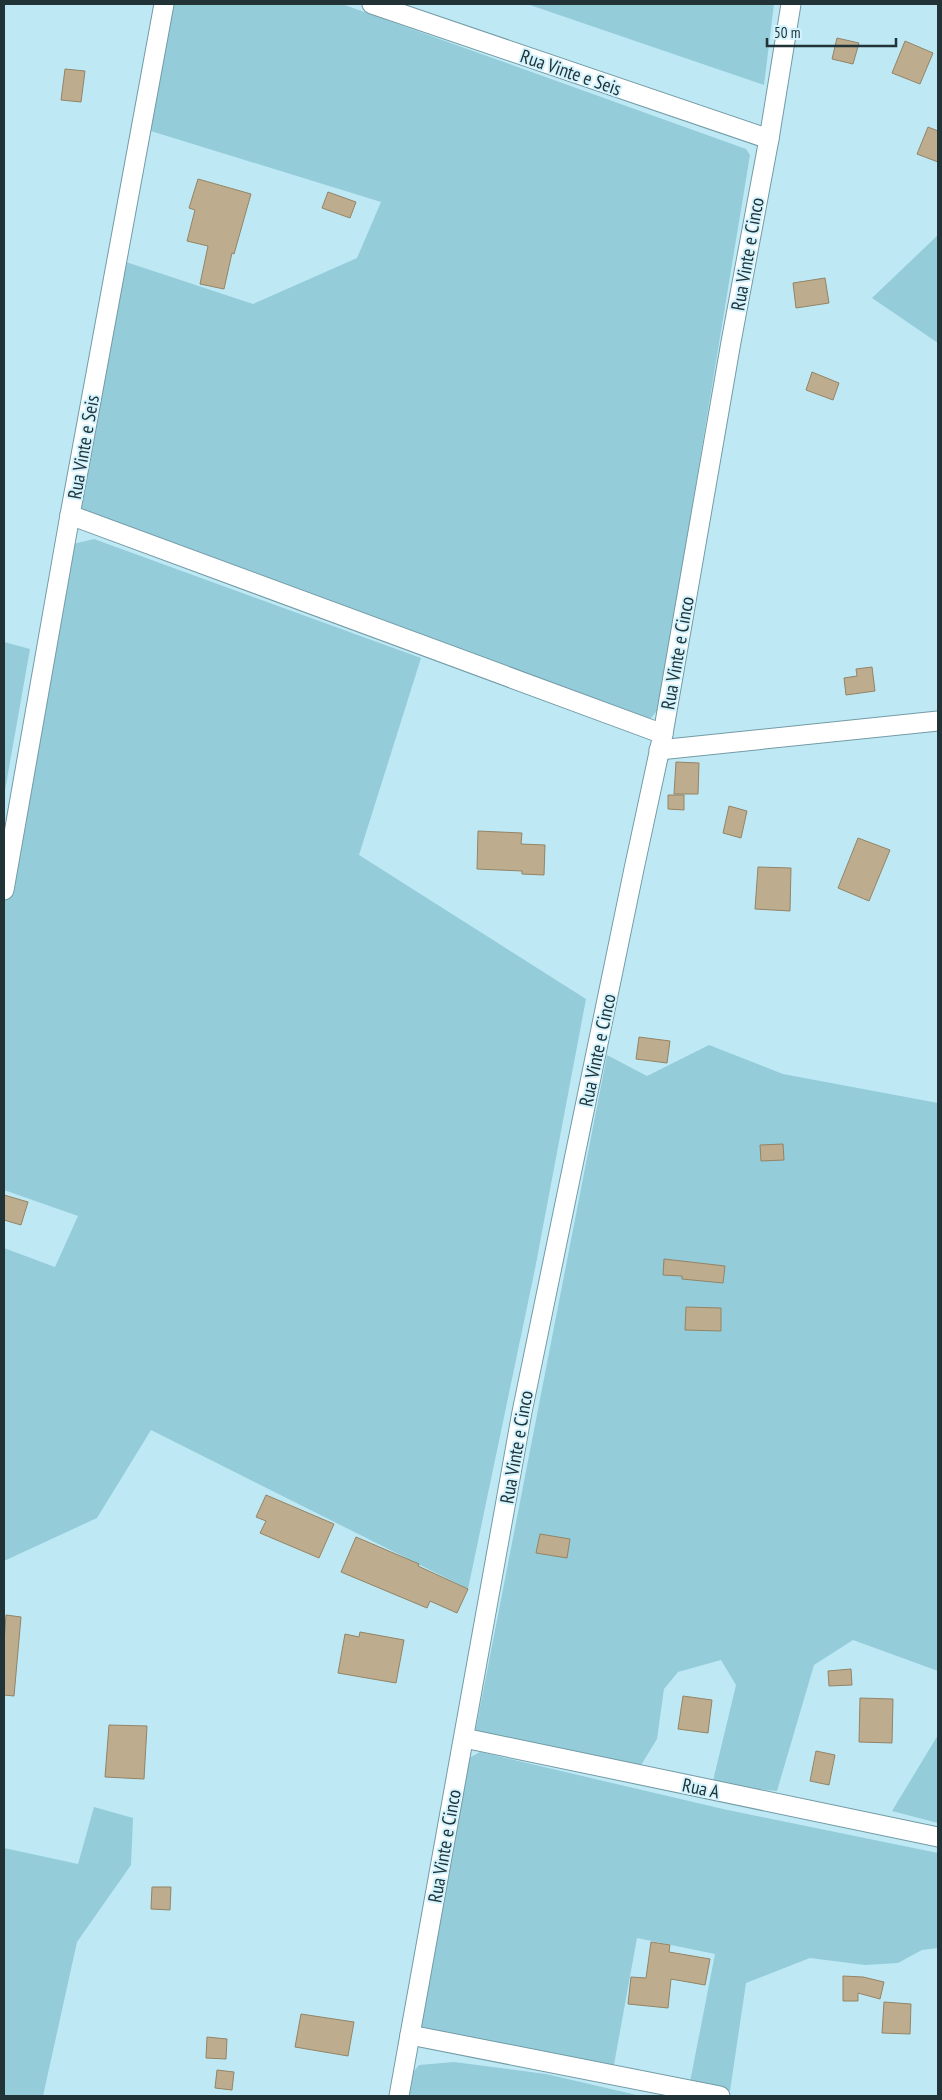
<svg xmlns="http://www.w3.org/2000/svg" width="942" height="2100" font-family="'PT Sans Narrow',sans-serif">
<rect width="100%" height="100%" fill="#bee9f4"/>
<g fill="#94ccda">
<polygon points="169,4 342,4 746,149 750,155 659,708 648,722 77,515 120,260 253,304 357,258 381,202 141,128"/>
<polygon points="527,4 774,4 764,85"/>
<polygon points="938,235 938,343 872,298"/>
<polygon points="94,539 421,658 359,855 586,999 535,1269 468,1589 151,1430 97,1518 4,1561 4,1248 55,1267 78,1216 4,1190 4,889 73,544"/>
<polygon points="4,642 30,649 4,796"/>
<polygon points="709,1045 783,1074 938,1103 938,1671 853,1640 814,1665 777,1791 712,1785 736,1685 721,1660 678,1672 664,1689 657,1739 638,1770 475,1733 607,1055 647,1076"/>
<polygon points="938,1735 938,1823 892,1811"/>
<polygon points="480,1752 723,1809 938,1853 938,1948 922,1950 898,1963 865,1965 810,1958 746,1983 730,2091 690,2082 715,1954 637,1938 613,2070 425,2035 419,2027 469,1758"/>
<polygon points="94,1807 133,1818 131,1865 77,1942 43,2096 4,2096 4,1848 78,1864"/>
<polygon points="454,2062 546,2074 641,2096 406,2096 409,2077 419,2065"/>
</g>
<g fill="#bdac8d" stroke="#938466">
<polygon points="837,38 859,43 853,64 832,59"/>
<polygon points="905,41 933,53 920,84 892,73"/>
<polygon points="65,69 85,71 81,102 61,100"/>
<polygon points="928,127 938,131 938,162 917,154"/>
<polygon points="198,179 251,194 234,254 232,253 224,289 200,284 208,246 187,241 195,210 189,208"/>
<polygon points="328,192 356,202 350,218 322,208"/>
<polygon points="825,278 829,303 796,308 793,283"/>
<polygon points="812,372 839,383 833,400 806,390"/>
<polygon points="872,667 875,691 846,695 844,678 857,676 856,669"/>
<polygon points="676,762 699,763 698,794 674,794"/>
<polygon points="668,795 684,795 684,810 668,809"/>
<polygon points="729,806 747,811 741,838 723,833"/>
<polygon points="478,831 522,833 521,844 545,845 544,875 522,874 522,871 477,869"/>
<polygon points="858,838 890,850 869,901 838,888"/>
<polygon points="758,867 791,868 790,911 755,909"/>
<polygon points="639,1037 670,1041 667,1063 636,1059"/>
<polygon points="783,1144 784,1160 761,1161 760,1145"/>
<polygon points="4,1195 28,1202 21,1225 4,1220"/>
<polygon points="664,1259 725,1266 723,1283 682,1279 682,1276 663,1275"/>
<polygon points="686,1307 721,1308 721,1331 685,1330"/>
<polygon points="266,1495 334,1524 319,1558 260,1533 266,1521 256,1517"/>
<polygon points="540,1534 570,1539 567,1558 536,1553"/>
<polygon points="356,1537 419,1564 418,1566 468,1589 457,1613 430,1601 427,1608 341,1572"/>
<polygon points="6,1615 21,1617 14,1696 4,1695 4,1642"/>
<polygon points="360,1632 404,1640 396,1683 338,1673 345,1634 359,1637"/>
<polygon points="851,1669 852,1685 829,1686 828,1671"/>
<polygon points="683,1696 712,1700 708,1733 678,1729"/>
<polygon points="860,1698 893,1699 892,1743 859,1742"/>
<polygon points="109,1725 147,1726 144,1779 105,1777"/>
<polygon points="816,1751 835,1755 829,1785 810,1781"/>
<polygon points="152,1887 171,1887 170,1910 151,1909"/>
<polygon points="651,1942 670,1945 669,1952 710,1959 705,1985 671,1979 668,2008 628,2004 631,1977 646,1978"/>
<polygon points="843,1976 863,1977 884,1982 880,1999 858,1993 858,2001 843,2001"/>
<polygon points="884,2002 911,2004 910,2034 882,2033"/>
<polygon points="301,2014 354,2022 348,2056 295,2047"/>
<polygon points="207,2037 227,2039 226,2059 206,2058"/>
<polygon points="217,2070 234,2072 232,2090 215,2088"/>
</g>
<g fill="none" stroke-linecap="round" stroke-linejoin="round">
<g stroke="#739ba6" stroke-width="21">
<g id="street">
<polyline points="372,4 769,139"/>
<polyline points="70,515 663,734"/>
<polyline points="659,750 938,721"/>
<polyline points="4,890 70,515 164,4"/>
<polyline points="464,1738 938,1837"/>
<polyline points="410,2035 720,2096"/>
<polyline points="399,2096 522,1412 634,869 663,734 731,342 769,139 791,4"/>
</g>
</g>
<use href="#street" stroke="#fff" stroke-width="19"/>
</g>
<g text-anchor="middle" stroke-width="4" stroke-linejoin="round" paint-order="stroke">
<g font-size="19" fill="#223337" stroke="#d3f4fe">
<text transform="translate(571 72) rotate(19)" y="7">Rua Vinte e Seis</text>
<text transform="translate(747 254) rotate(-80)" y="7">Rua Vinte e Cinco</text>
<text transform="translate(83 447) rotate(-80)" y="7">Rua Vinte e Seis</text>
<text transform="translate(677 653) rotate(-80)" y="7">Rua Vinte e Cinco</text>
<text transform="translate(597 1050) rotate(-78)" y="7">Rua Vinte e Cinco</text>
<text transform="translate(516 1447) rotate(-80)" y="7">Rua Vinte e Cinco</text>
<text transform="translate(701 1788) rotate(12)" y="7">Rua A</text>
<text transform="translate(444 1846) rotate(-80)" y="7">Rua Vinte e Cinco</text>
</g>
</g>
<rect width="942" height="2100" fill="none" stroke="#223337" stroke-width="10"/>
<path d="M767 38v8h129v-8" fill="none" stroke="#223337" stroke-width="2.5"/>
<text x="774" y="38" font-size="15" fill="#223337" stroke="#d3f4fe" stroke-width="4" paint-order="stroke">50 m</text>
</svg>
